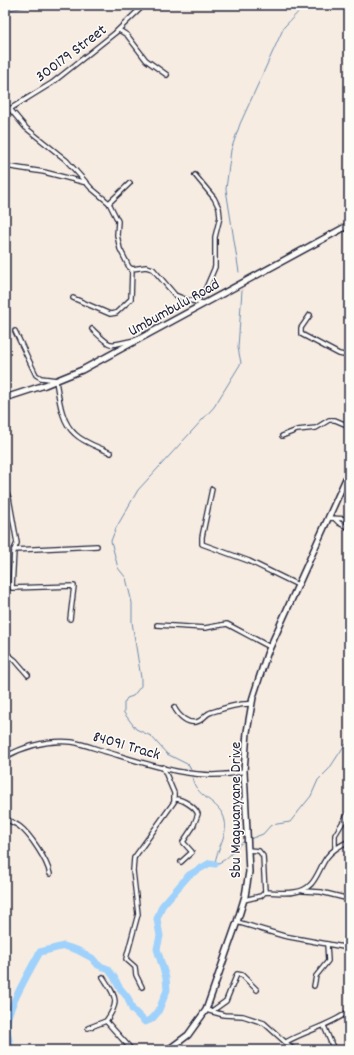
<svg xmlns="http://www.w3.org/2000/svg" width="354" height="1055" font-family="Dekko,sans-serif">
<rect width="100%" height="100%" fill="#f6ece2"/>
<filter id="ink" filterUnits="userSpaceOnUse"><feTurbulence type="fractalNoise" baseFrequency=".025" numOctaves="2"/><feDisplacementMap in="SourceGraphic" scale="8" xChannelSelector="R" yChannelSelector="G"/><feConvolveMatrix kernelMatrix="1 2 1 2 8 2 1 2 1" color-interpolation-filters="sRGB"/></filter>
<g filter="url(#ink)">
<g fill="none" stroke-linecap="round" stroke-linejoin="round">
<g stroke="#6c8bae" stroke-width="1">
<polyline points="5,11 34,5"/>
<polyline points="239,272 226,189 231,150 240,124 284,27 305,5"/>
<polyline points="192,772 189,765 167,754 151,736 136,729 124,713 124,703 127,698 133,696 141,686 141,678 132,622 132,603 126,578 118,568 111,541 116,528 138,490 214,407 241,363 238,348 242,290"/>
<path d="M 192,775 C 193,798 221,800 225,821 C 228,835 216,850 215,864 C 231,860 233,847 245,841"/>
<polyline points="250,839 263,834 271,825 290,822 311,796 318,780 329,769 344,746 349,742"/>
</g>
<path stroke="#9ed1fb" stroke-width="7" d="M 5,1048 L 10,1044 C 8,1037 6,1030 7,1022 C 8,1008 32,966 40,952 L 64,946 L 77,950 L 92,958 L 98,965 L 108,969 L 114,977 L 119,987 L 128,998 L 132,1009 L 145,1022 L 152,1019 L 158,1012 L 167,990 L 166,978 L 157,949 L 160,936 L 157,919 L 162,906 L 189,875 L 210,863 L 215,864"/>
<g stroke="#22223b" stroke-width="6">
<g id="street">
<polyline points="119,30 127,35 146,60 167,75"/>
<polyline points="10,109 26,128 66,160 91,188 109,203 118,221 117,235 120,249 129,267 132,269 146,267 153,269 175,295 187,300 203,303"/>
<polyline points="5,112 52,83 115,33 144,5"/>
<polyline points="5,166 44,172 87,183"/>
<polyline points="195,175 214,198 219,208 220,217 215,237 215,267 206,288 196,302"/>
<polyline points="109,203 130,183"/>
<polyline points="73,298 110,314 116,313 131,299 132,269"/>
<polyline points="310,315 301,328 301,334 339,354 349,356"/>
<path d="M 92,329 C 114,350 108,345 135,340"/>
<polyline points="15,331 36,375 41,378 57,380"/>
<path d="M 56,381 C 59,398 61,422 75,434 C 84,443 99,447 111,453"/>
<polyline points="282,436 297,430 316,428 329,420 335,420 349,426"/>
<polyline points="212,489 202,537 202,544 249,561 298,585"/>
<polyline points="5,491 9,498 17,543 14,550 12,588 74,586 70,619"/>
<polyline points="328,518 349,519"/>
<polyline points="335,519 339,523 349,528"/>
<polyline points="14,550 97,546"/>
<polyline points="157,625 205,628 227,624 270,647"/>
<polyline points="5,652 15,660 28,675"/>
<path d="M 174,707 C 178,715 188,726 199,721 C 204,719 206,713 212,712 C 224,708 239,703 252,704"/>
<path d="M 5,757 C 25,746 49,740 72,742 C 84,744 96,749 107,752 C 150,765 200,783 244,771"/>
<path d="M 175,799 C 183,799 195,807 198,814 L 193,827 L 183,842 L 192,852 L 181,862"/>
<path d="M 5,818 C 9,821 14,823 19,826 C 30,834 47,860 50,874"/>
<polyline points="335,849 335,835 349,812"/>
<polyline points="248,850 259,851 263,856 265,892"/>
<polyline points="303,891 321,892 349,899"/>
<path d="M 244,900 L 261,896 L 265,892 C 275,892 285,894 295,892 C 316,889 317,871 327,857 C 332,850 341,845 349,841"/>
<polyline points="237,922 284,936 349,948"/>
<path d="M 103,977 C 115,996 121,1001 106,1021"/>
<polyline points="314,986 316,976 328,961 327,944"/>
<polyline points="142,987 136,975 135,967 126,959 138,914 133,871 134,858 174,802 174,793 163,767"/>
<polyline points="206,1010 224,1015 243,1016 264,1023 294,1050"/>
<polyline points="212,1011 226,1001 237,974 242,975 257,990"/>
<polyline points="324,1026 334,1050"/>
<polyline points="88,1028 106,1021 132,1050"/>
<path d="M 286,1042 C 307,1030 330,1026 349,1011"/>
</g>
</g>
<g stroke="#22223b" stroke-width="8">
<g id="secondary">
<polyline points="5,398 45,385 82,370 349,225"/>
<polyline points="168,1050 188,1035 206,1010 237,922 245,896 249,872 244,771 247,732 253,697 267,654 349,472"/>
</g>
</g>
<use href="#street" stroke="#fdfcf7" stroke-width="3.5"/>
<use href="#secondary" stroke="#fdfcf7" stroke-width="5"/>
</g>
</g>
<g text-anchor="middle" stroke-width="3" stroke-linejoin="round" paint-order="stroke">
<g font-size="16" fill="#22223b" stroke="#fdfcf7">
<text transform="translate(70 52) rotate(-37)" y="6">300179 Street</text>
<text transform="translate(173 306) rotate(-29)" y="6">Umbumbulu Road</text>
<text transform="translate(127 744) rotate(16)" y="6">84091 Track</text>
<text transform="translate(234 810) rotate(-90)" y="6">Sbu Magwanyane Drive</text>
</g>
</g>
<rect width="354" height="1055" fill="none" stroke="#fdfcf7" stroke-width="20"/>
<rect x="10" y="10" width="334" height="1035" fill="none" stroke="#22223b" stroke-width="1.5" filter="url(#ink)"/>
</svg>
